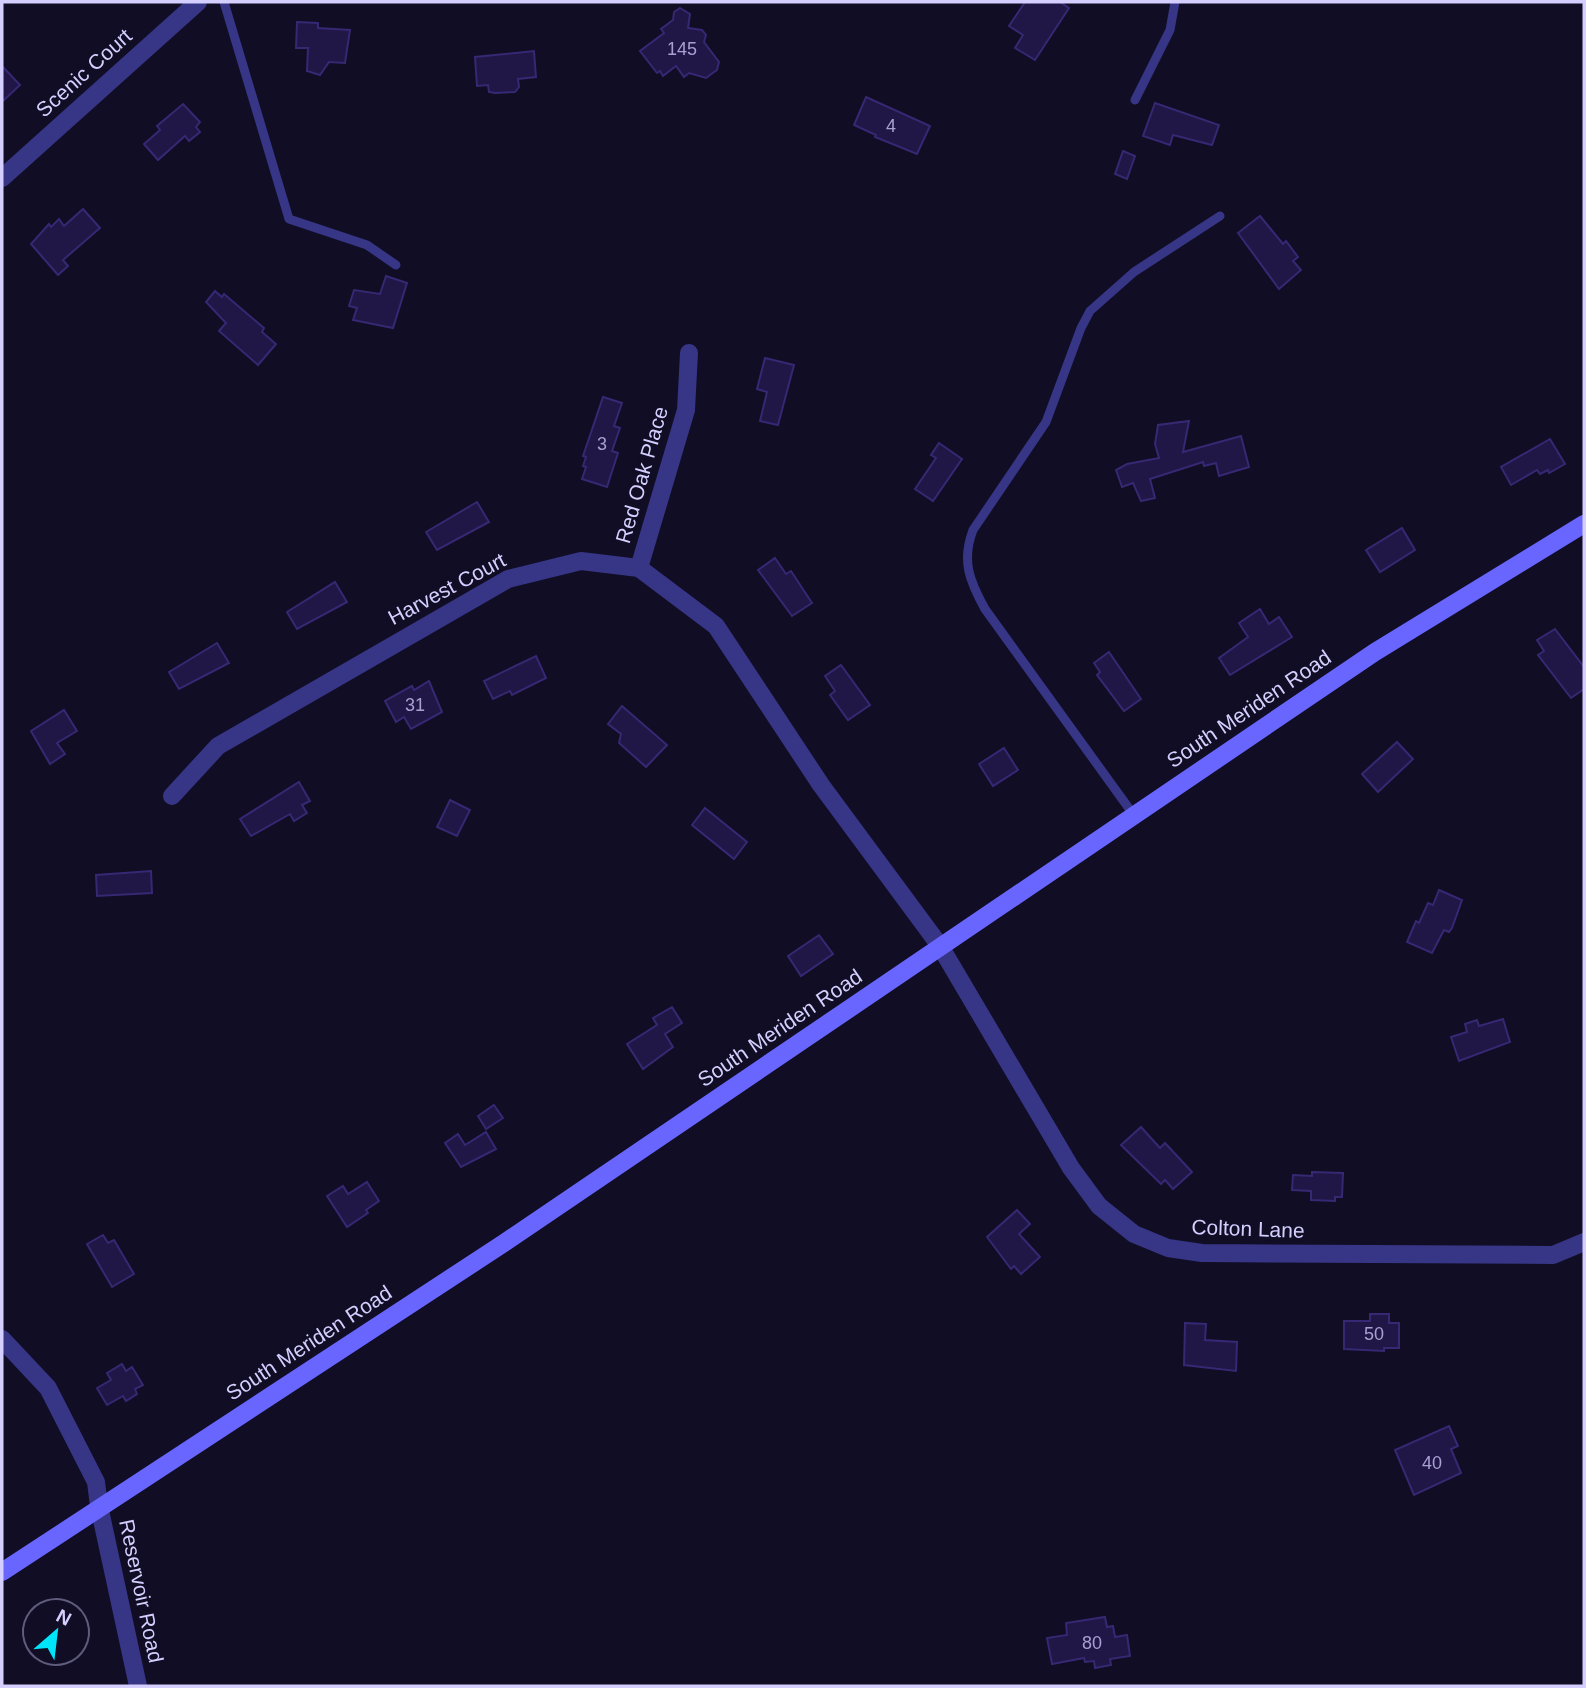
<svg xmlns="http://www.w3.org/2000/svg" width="1586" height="1688" font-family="Arial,sans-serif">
<rect width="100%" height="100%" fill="#100d24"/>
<g fill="#201746" stroke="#362873" stroke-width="2">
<polygon points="1025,2 1060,2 1069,8 1035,60 1015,48 1023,35 1009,26"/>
<polygon points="680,8 690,14 688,28 702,30 706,35 704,42 719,62 717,70 706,78 689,73 684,77 676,66 663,76 660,71 657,73 640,51 664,33 661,29 673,20 674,12"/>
<polygon points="297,22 318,23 318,28 350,30 345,63 329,62 320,75 307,71 308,48 296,48"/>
<polygon points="534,51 536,77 518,79 519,87 515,92 495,93 489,92 488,85 477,86 475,57"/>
<polygon points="2,66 20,85 2,102"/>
<polygon points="866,97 930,126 917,154 875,137 876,135 854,125"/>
<polygon points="1155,103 1219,125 1212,145 1173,135 1170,145 1143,136"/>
<polygon points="183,104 200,122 196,127 200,132 189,141 185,136 158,160 144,144 160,130 157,126"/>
<polygon points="1123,151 1135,156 1127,179 1115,174"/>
<polygon points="83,209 100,228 63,260 68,266 58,275 31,244 49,224 51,227 59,219 64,226"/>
<polygon points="1260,216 1283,244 1286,241 1298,257 1293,261 1301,270 1279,289 1238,233"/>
<polygon points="386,276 407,283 393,328 353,320 357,308 349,306 354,290 380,294"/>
<polygon points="215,291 222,297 224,294 264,328 262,332 276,344 258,365 219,331 226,323 206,302"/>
<polygon points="765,358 794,365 778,425 760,421 767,392 757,389"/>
<polygon points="603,397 622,403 614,426 620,428 612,451 618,453 607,487 582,479 586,467 583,466 586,457 583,456"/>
<polygon points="1189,421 1183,452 1241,436 1249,467 1219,476 1216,463 1204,466 1203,462 1150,479 1155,498 1141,501 1133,483 1122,487 1116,470 1127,464 1159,458 1155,444 1158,425"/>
<polygon points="1550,439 1565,464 1549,473 1548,470 1540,474 1537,470 1511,485 1501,467"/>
<polygon points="939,443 962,459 933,501 915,489 936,458 931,455"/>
<polygon points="477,502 489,522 437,550 426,532"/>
<polygon points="1402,528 1415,550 1380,572 1366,550"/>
<polygon points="775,558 786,574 791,571 812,603 792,616 758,570"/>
<polygon points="335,582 347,602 297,629 287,612"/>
<polygon points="1260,609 1269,624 1279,617 1292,637 1230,675 1219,658 1248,637 1239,623"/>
<polygon points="1555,629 1584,667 1584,689 1571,698 1538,655 1544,651 1537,640"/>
<polygon points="217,643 229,663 179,689 169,672"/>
<polygon points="1109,652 1141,699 1124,711 1097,675 1100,672 1094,663"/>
<polygon points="536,656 546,678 512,695 510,691 493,699 484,681"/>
<polygon points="841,665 870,705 848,720 830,695 835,691 825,676"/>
<polygon points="429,681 442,712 411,729 404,717 396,722 385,701 412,686 414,690"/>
<polygon points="622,706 667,745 646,767 619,743 621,734 608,724"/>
<polygon points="64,710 77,731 57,743 65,754 50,764 31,731"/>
<polygon points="1397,742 1413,759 1378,792 1362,774"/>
<polygon points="1004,748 1018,770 993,786 979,764"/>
<polygon points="299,782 310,801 302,805 307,813 294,821 290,814 251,836 240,819"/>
<polygon points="450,800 470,810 457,836 437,827"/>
<polygon points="705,808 747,842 734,859 692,825"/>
<polygon points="151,871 152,893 97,896 96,875"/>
<polygon points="1439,890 1462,900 1452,928 1449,932 1444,930 1432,953 1407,942 1416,921 1419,923 1428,903 1433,905"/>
<polygon points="819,935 833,954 801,976 788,956"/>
<polygon points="672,1007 682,1023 665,1034 673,1047 643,1069 627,1044 657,1025 653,1018"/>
<polygon points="1503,1019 1510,1042 1459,1061 1451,1037 1467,1032 1465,1024 1477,1020 1479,1026"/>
<polygon points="494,1105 503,1118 486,1129 478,1116"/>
<polygon points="1141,1127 1160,1148 1165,1143 1192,1172 1173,1189 1165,1180 1161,1184 1121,1145"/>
<polygon points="486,1132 496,1149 461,1167 445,1143 458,1134 465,1145"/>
<polygon points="1312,1172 1343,1173 1342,1197 1335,1197 1335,1201 1311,1200 1311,1191 1292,1190 1293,1175 1312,1176"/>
<polygon points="367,1182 379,1201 366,1210 368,1213 347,1227 327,1196 343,1186 348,1194"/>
<polygon points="1017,1210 1030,1224 1019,1234 1040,1257 1021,1274 1014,1266 1011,1269 987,1237"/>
<polygon points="103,1235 108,1243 114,1240 134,1274 112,1287 87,1244"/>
<polygon points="1370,1314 1389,1314 1389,1323 1399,1323 1399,1348 1384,1348 1384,1351 1344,1349 1344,1321 1370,1321"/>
<polygon points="1185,1323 1206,1324 1205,1340 1237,1342 1236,1371 1184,1365"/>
<polygon points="122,1364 126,1371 132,1367 143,1385 135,1389 137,1394 126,1401 123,1396 107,1405 97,1388 111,1380 107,1373"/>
<polygon points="1449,1426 1458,1446 1451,1449 1461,1473 1414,1495 1395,1450"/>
<polygon points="1105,1617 1107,1627 1113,1626 1115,1637 1127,1635 1130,1656 1110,1659 1111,1665 1095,1668 1094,1661 1085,1662 1084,1658 1052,1664 1047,1638 1067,1635 1066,1623"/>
</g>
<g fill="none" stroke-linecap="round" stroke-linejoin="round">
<g stroke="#373586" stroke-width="9">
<polyline points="224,2 289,219 367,245 396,265"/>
<polyline points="1135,100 1170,30 1175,2"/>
<path d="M 1133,814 L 985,609 C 970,582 961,561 973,530 L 1046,422 L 1081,328 L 1090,311 L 1134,272 L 1220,216"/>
</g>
<g stroke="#373586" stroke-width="18">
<polyline points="2,178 198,2"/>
<polyline points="639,568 686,410 689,353"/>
<polyline points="172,796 218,746 508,579 581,561 639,568 716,626 821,785 940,946 1071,1168 1099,1206 1134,1234 1168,1248 1202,1253 1553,1255 1584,1242"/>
<polyline points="99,1506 138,1686"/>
</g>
<polyline stroke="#373586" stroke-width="18" points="2,1339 48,1388 96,1482 99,1506"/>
<polyline stroke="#6966ff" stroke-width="18" points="2,1572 504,1243 1375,652 1584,524"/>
</g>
<g text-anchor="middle" stroke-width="7" stroke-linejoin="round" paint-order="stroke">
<g font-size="18" fill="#a7a1d1">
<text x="682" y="55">145</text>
<text x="891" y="132">4</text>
<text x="602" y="450">3</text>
<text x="415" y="711">31</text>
<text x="1374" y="1340">50</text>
<text x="1432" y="1469">40</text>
<text x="1092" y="1649">80</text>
</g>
<g font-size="21" fill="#d4cfff" stroke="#100d24">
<text transform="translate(84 73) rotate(-42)" y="7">Scenic Court</text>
<text transform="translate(642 475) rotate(-74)" y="7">Red Oak Place</text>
<text transform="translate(447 589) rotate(-28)" y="7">Harvest Court</text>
<text transform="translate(1249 709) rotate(-34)" y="7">South Meriden Road</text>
<text transform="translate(780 1028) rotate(-34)" y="7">South Meriden Road</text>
<text transform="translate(1248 1229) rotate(2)" y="7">Colton Lane</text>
<text transform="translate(309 1343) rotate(-33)" y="7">South Meriden Road</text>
<text transform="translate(141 1591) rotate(78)" y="7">Reservoir Road</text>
</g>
</g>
<rect width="1586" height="1688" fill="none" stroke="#d4cfff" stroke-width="7"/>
<g transform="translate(56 1632) rotate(28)"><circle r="33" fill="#100d24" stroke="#5e5b7c" stroke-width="2"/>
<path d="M0-5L12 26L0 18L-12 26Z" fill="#00e4fa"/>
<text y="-10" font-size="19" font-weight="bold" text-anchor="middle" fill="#d4cfff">N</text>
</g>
</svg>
